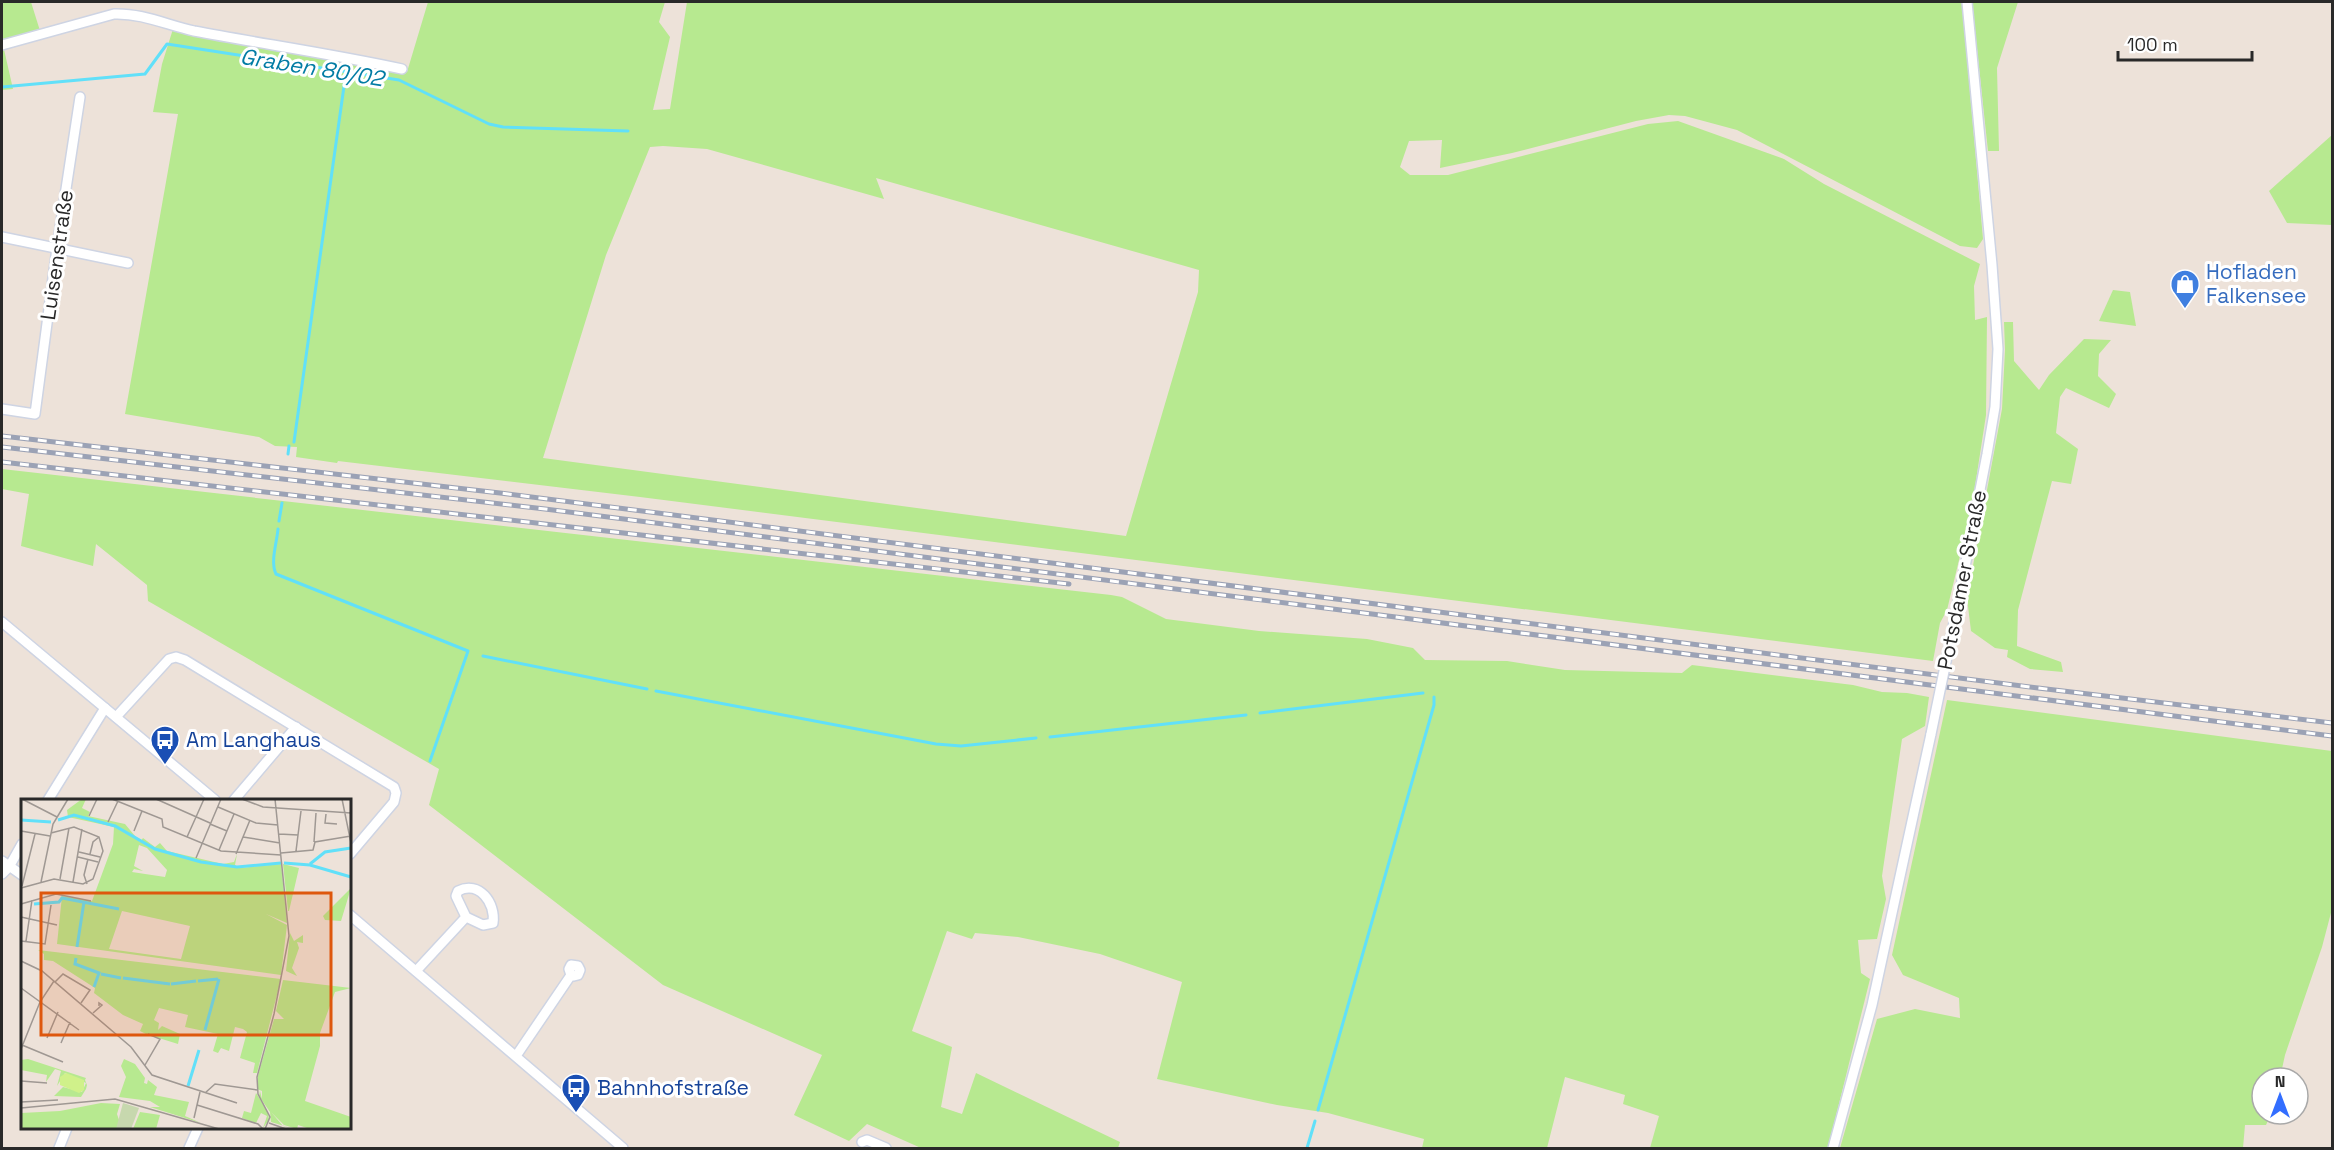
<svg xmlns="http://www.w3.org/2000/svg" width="2334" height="1150" font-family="'Space Grotesk',sans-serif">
<rect width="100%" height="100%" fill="#ede2d9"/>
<g fill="#b7e990" fill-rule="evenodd">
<polygon points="2,2 31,2 41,34 3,45 13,89 2,90"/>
<path d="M 428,2 L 665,2 L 659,22 L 670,37 L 653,110 L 670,109 L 687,2 L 1962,2 L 1983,239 L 1977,248 L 1960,246 L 1737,130 L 1685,116 L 1669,115 L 1636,121 L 1512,153 L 1440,168 L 1442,140 L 1409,141 L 1400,167 L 1410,175 L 1448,175 L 1648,124 L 1678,121 L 1784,159 L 1824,184 L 1980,264 L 1974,286 L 1975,320 L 1987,317 L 1986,415 L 1972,506 L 1947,610 L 1940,623 L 1933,661 L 640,497 L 338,461 L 337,463 L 296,457 L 297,447 L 275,446 L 259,437 L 125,414 L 178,114 L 153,112 L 162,64 L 173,29 L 316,57 L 407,72 ZM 663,146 L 707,149 L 884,199 L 876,178 L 1199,270 L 1198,292 L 1126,536 L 543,458 L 606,255 L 650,147 Z"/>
<polygon points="1972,2 2018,2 1997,68 1999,151 1988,151"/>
<polygon points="2332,135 2332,225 2287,223 2269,191"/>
<polygon points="2113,290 2130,292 2136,326 2099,321"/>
<polygon points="2004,322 2013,322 2014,361 2039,390 2049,375 2084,339 2111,340 2099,354 2098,376 2116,394 2109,408 2066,388 2060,397 2056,433 2078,449 2071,484 2052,481 2018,610 2017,646 2061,662 2063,672 2030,669 2007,657 2008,650 1995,648 1971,631 1967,598 2002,409 2005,350"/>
<polygon points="2,469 1111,595 1122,597 1166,619 1259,631 1367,639 1413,648 1425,660 1507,661 1565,670 1682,673 1692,665 1853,685 1882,692 1907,693 1929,697 1925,726 1902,739 1882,876 1886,899 1877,939 1858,940 1861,973 1870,979 1828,1148 1650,1148 1659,1116 1623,1104 1625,1095 1565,1077 1547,1148 1422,1148 1424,1139 1328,1113 1277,1105 1157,1079 1182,982 1100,954 1018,937 975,933 972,939 947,931 912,1031 952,1047 941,1107 962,1114 976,1073 1120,1142 1118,1148 921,1148 867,1124 849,1141 794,1115 822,1055 663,985 429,805 439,769 148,601 147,585 96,544 93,566 21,546 29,494 2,489"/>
<polygon points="1947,700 2332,751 2332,909 2322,947 2285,1055 2280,1078 2262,1078 2262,1114 2271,1114 2266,1125 2245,1125 2243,1148 1840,1148 1877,1019 1915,1009 1960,1018 1959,998 1903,975 1892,955"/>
</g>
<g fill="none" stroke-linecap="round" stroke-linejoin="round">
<g stroke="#61e0f9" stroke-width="3">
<polyline points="2,87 145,74 167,44 399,80 489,124 503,127 628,131"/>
<polyline points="294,442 346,72"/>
<polyline points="288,454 289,446"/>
<polyline points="279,521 282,503"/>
<path d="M 278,529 C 277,542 270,562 276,574 L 468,651 L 430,761"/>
<polyline points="483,656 647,689"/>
<polyline points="656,691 936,744 961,746 1036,738"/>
<polyline points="1260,713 1423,693"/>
<polyline points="1050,737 1246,715"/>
<polyline points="1318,1110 1434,705 1434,697"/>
<polyline points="1307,1148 1315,1121"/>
</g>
<g stroke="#ced4e3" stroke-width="12">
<g id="minor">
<path d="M 2,45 L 114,14 C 142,13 167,25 194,31 C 263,44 333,54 402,69"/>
<polyline points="2,237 128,263"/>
<polyline points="2,409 35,414 57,248 80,97"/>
<polyline points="2,622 215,800"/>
<polyline points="1954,623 1987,454 1995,407 1998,349 1992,265 1967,2"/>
<polyline points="116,717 169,659 176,657 185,660 394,787 396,793 394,802 350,854"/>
<polyline points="48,800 105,708"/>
<polyline points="234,800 296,727"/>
<polyline points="2,861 22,875"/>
<polyline points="2,874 9,867 22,844"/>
<polyline points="350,915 623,1148"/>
<path d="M 416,971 L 466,917 L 483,925 L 493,923 C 496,903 479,880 458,891 L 456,896 L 466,917"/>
<polyline points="516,1056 571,975 574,976 578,975 580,970 578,966 571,965 569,969 571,975"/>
<polyline points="862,1142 867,1140 886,1148"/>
<polyline points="59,1148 67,1128"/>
<polyline points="189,1148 198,1128"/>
<polyline points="1833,1148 1872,1005 1931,734"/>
</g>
</g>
<use href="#minor" stroke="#fff" stroke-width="9"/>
<g stroke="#9ba2b5" stroke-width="5">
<g id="rail">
<polyline points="2,436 500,493 2038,688 2332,723"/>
<polyline points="2,447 545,509 2332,736"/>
<polyline points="2,462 1069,584"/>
</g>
</g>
<use href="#rail" stroke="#fff" stroke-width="3" stroke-dasharray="9" stroke-linecap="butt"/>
<g stroke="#ced4e3" stroke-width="12" stroke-linecap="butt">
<polyline id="minor-bridge" points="1931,734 1954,623"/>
</g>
<use href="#minor-bridge" stroke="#fff" stroke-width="9"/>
</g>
<defs>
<g id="shop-pin" transform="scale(1.5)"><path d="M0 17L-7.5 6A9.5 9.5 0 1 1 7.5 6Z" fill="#3f7fe0" stroke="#fff"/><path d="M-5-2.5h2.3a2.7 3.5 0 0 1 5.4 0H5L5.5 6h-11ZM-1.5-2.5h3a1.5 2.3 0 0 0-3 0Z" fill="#fff"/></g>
<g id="bus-pin" transform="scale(1.5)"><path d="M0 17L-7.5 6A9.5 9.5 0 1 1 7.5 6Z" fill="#1a4fb4" stroke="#fff"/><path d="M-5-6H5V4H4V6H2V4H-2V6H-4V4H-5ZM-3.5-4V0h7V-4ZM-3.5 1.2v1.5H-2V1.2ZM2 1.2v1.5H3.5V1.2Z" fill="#fff"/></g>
</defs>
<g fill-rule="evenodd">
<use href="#shop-pin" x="2185" y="284"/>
<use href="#bus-pin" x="165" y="740"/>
<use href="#bus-pin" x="576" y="1088"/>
</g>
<g text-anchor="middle" stroke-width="6" stroke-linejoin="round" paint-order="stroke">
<g font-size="21" fill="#292929" stroke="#fff">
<text transform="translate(57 255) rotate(-82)" y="7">Luisenstraße</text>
<text transform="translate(1962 580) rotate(-79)" y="7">Potsdamer Straße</text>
</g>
<g font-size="21" fill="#366cbe" stroke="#fff" text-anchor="start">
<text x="2206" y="279">Hofladen<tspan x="2206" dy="24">Falkensee</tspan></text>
</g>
<g font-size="21" fill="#164399" stroke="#fff" text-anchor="start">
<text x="186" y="747">Am Langhaus</text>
<text x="597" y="1095">Bahnhofstraße</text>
</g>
<g font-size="22" font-style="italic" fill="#027ca4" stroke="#fff">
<text transform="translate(312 67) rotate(9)" y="8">Graben 80/02</text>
</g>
</g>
<g transform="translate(21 799)">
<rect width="330" height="330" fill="#ede2d9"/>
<path d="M 61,0 L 65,0 L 61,9 L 69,13 L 67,17 L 104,25 L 119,43 L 122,39 L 134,48 L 139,44 L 146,52 L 202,65 L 213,63 L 216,55 L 214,66 L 218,69 L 260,65 L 266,124 L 245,115 L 266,126 L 260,176 L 36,145 L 41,97 L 71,102 L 92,45 L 93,28 L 47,18 L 46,11 ZM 118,46 L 126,49 L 146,71 L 144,78 L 111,73 L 113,70 L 122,72 L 113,67 ZM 101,112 L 169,127 L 160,160 L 88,150 ZM 262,65 L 278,69 L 268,112 L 267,112 ZM 330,89 L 320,122 L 304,121 L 302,117 ZM 269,134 L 273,142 L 282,136 L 282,144 L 276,143 L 278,149 L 271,169 L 276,177 L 265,172 ZM 17,151 L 260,180 L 236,274 L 232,274 L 234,264 L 219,259 L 226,233 L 222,230 L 214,228 L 208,252 L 200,249 L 197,254 L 192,252 L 197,235 L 164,228 L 167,216 L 138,209 L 133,221 L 138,224 L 137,231 L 141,227 L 159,235 L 157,245 L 125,235 L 119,232 L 122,225 L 102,216 L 73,194 L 74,189 L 32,162 L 23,161 L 23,155 ZM 262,181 L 330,189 L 314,193 L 299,234 L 299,247 L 284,302 L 330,318 L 330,330 L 289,330 L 277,326 L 276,330 L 263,326 L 250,313 L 262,327 L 273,330 L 250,323 L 249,313 L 238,297 L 239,292 L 241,300 L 241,292 L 236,290 L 237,277 L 253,220 L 263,220 L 255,212 ZM 7,260 L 65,279 L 64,281 L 66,286 L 65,290 L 60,298 L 33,297 L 42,288 L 61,293 L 65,284 L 44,274 L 36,287 L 40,272 L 34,270 L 25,283 L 26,276 L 0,271 L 0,261 ZM 103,260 L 114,265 L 124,279 L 123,284 L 126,285 L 127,281 L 136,288 L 133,296 L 168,303 L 164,317 L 180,324 L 129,308 L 139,308 L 129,302 L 98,298 L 105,278 L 100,267 ZM 235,294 L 247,313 L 248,321 L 242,329 L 246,317 L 240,314 L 235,324 L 221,319 L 223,312 L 230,314 ZM 80,304 L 99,305 L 96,315 L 101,330 L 0,330 L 0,314 L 39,312 ZM 119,313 L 139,316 L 135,330 L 112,330 Z" fill="#b7e990" fill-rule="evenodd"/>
<path d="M 102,304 L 118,309 L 110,330 L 95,330 Z" fill="#c7d8ae"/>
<path d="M 45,274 L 63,281 L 63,291 L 58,294 L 39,286 L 39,278 Z" fill="#d0f18a"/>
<path fill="none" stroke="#61e0f9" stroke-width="3" d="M 0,21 L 30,23M 37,21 L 53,16 L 94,27 L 134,50 L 180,63 L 216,68 L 260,64M 263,64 L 289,66 L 330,78M 289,65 L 304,53 L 330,49M 13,105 L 38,103 L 41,99 L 98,110M 56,148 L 63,103M 55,159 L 54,165 L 78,174 L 73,188M 80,175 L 100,179M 102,179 L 149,185M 177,182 L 197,180M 150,185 L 175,182M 184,231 L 198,180M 167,287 L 178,251"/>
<path fill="none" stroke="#9f9893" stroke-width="1.5" d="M 1,0 L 36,18M 91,0 L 141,20 L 142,28 L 200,52 L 260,56M 135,0 L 189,24M 221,0 L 242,8 L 330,14M 321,0 L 330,44M 197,8 L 235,24 L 257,26M 305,15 L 304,24 L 316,25M 68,17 L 76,0M 175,18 L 183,0M 87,23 L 97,2M 189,25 L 206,32M 0,32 L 29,37M 113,32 L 121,12M 258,35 L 277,36M 166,38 L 175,18M 222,38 L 259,44M 293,43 L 295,14M 198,51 L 213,15M 275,52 L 280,12M 58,53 L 79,58M 260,54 L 292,51 L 294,43 L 330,37M 69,55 L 72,43 L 78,38M 215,55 L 229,21M 57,58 L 77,63M 175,59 L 200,0M 39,80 L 48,29M 20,83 L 32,25 L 47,0M 52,83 L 61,30M 66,85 L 63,76 L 67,60M 1,87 L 14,35M 0,89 L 33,80 L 62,85 L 72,80 L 82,52 L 78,38 L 53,28 L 30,34M 0,105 L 35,95 L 70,102M 0,118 L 36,126M 0,142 L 24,145 L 30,106M 5,142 L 11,101M 0,162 L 21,172 L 110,248 L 131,276 L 216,304M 34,183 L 42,175 L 69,191 L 60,204M 0,189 L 58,231M 72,214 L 81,206 L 78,204 L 78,207M 26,239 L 37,213M 40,244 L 49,223M 1,246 L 42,263M 0,250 L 19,203 L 33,182M 124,266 L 139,240 L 127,235M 0,282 L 26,284M 184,294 L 194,285 L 236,291M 0,303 L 37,301M 176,306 L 237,325 L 242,330M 0,309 L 94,300 L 198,330M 173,319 L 179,293M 248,324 L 265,330M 244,330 L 249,318 L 237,295 L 236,278 L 253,215 L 268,137 L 254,0"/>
<path fill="#de570d" fill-opacity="0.15" stroke="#de570d" stroke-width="3" d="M 20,94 L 310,94 L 310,236 L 20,236 Z"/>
<rect width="330" height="330" fill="none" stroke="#292929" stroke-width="3"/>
</g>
<rect width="2334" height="1150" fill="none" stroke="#292929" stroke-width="6"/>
<g transform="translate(2280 1096)"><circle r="28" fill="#ffffff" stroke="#a9a9a9" stroke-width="1.5"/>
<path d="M0-4.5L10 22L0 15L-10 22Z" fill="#336eff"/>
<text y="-9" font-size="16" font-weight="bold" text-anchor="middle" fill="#292929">N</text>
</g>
<path d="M2118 51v9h134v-9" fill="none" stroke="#292929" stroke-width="3"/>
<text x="2127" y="51" font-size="18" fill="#292929" stroke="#ffffff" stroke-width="4.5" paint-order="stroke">100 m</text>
</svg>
